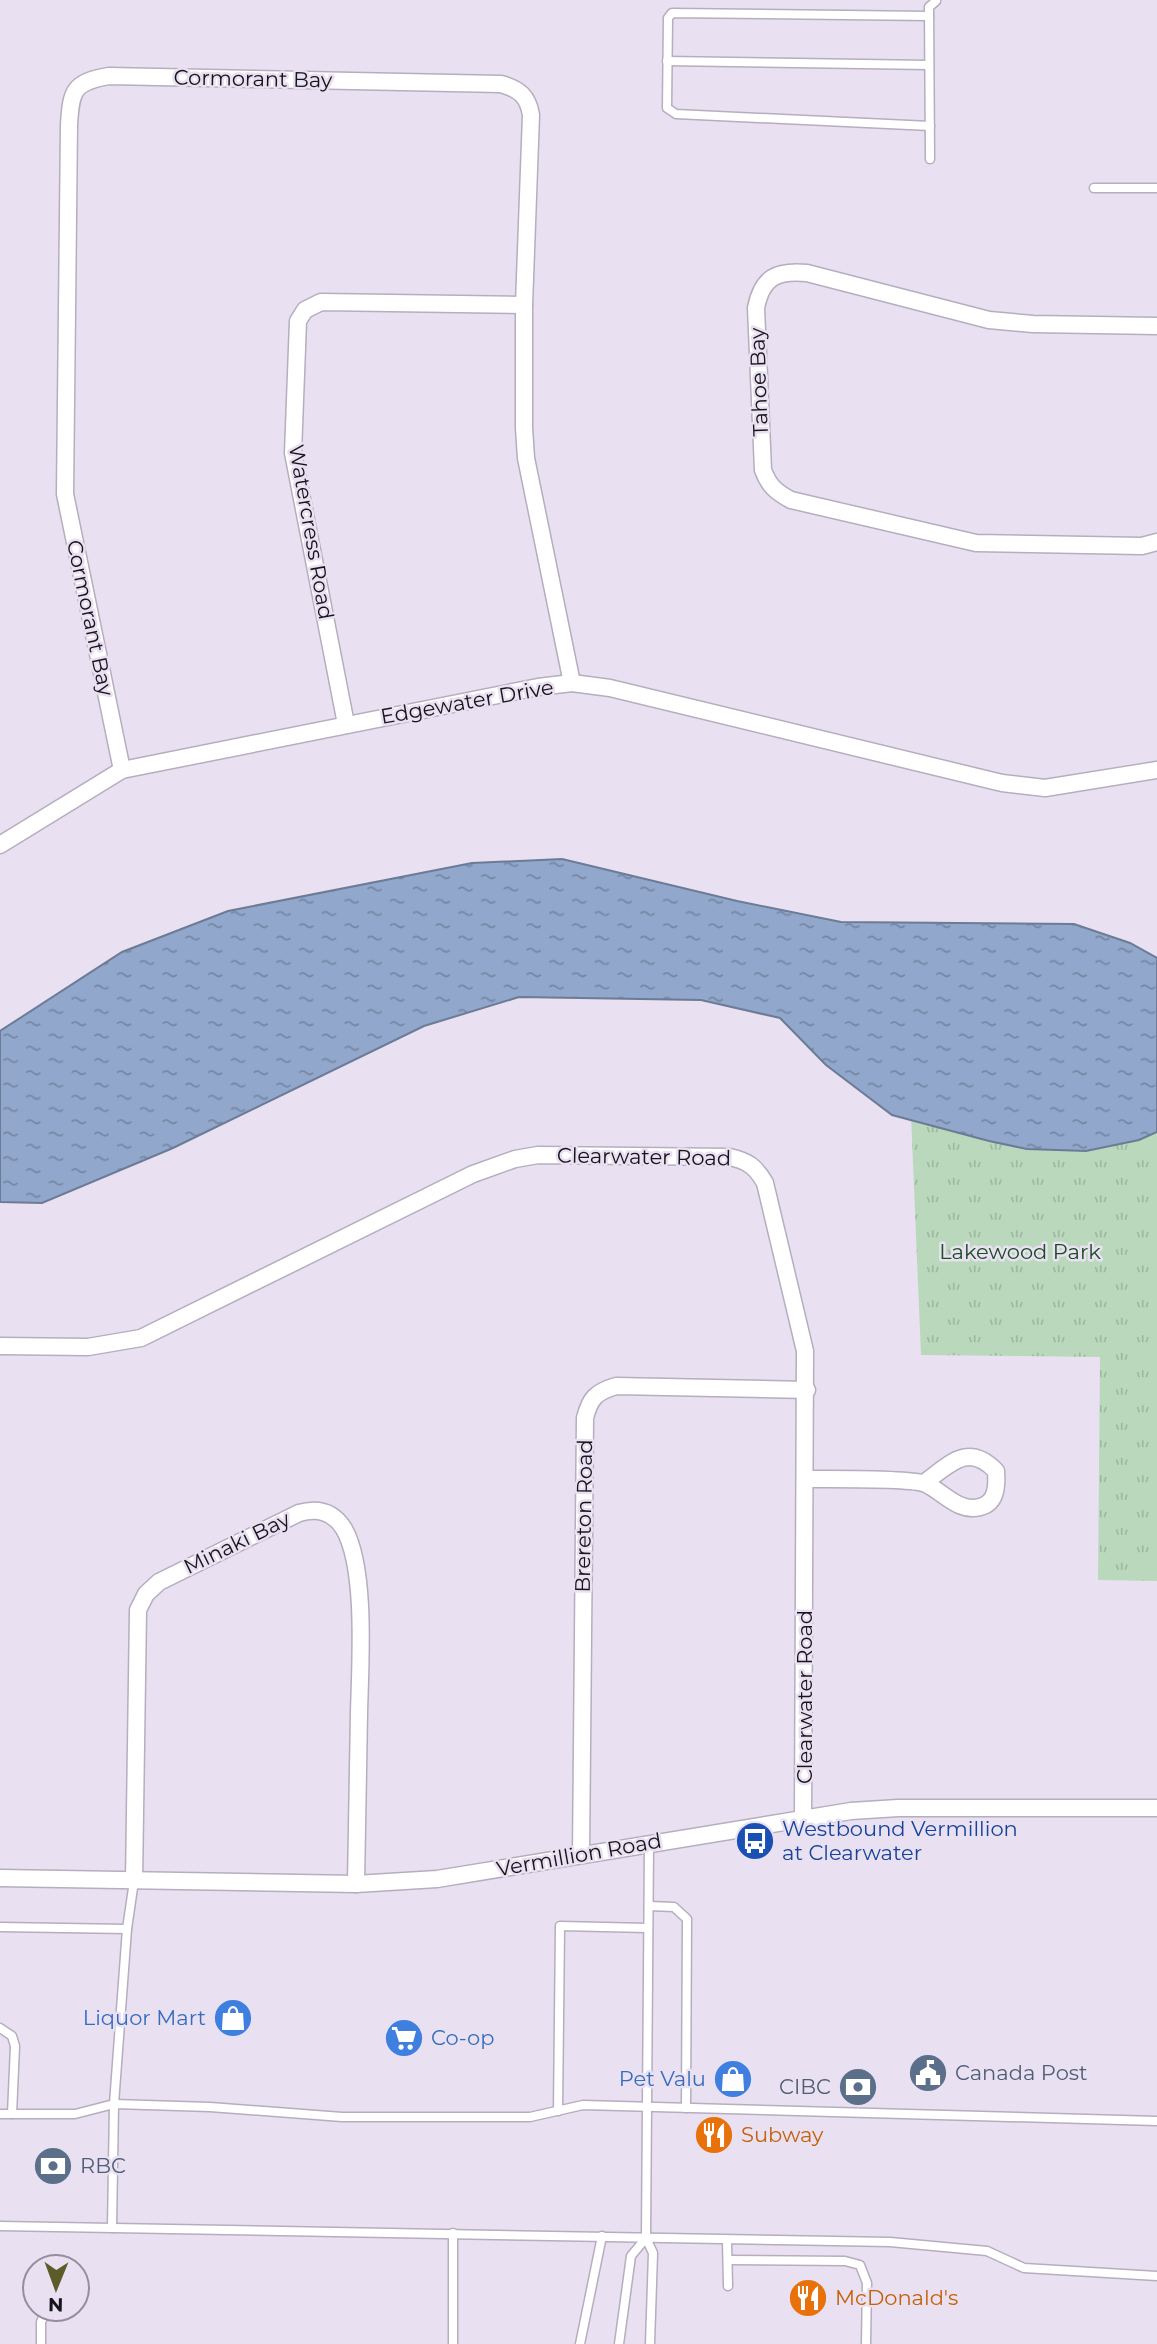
<svg xmlns="http://www.w3.org/2000/svg" width="1157" height="2344" font-family="Montserrat,sans-serif">
<defs>
<pattern id="grass-tufts" width="24" height="20" patternUnits="userSpaceOnUse" patternTransform="scale(1.75)"><rect width="24" height="20" fill="#bad9bc"/><path d="M3 7l-1-3M5 7V3M7 7l1-3M15 17l-1-3M17 17v-4M19 17l1-3" fill="none" stroke="#9fb9a1"/></pattern>
<pattern id="water-ripples" width="26" height="14" patternUnits="userSpaceOnUse" patternTransform="scale(1.75)"><rect width="26" height="14" fill="#91a7cb"/><path d="M2 4q2-2 4 0t4 0M15 11q2-2 4 0t4 0" fill="none" stroke="#7587a4"/></pattern>
</defs>
<rect width="100%" height="100%" fill="#e9e0f2"/>
<path fill="url(#grass-tufts)" d="M 911,1115 C 988,1148 1077,1167 1157,1132 L 1157,1581 L 1098,1580 L 1100,1357 L 921,1355 Z"/>
<polygon fill="url(#water-ripples)" stroke="#6c7b96" stroke-width="2" points="562,859 737,901 841,922 1074,924 1130,943 1157,958 1157,1132 1139,1140 1086,1151 1027,1149 989,1141 892,1115 826,1065 780,1018 701,1000 519,997 424,1026 173,1148 42,1203 0,1202 0,1031 122,952 228,911 472,863"/>
<g fill="none" stroke-linecap="round" stroke-linejoin="round">
<g stroke="#b6adbe" stroke-width="11">
<g id="lane">
<polyline points="929,16 672,13 668,18 667,108 676,114 930,126"/>
<polyline points="667,61 929,65"/>
<polyline points="930,159 929,7 936,1"/>
<polyline points="1094,188 1157,188"/>
<polyline points="649,1844 646,2238 653,2253 650,2344"/>
<polyline points="649,1906 674,1907 687,1919 686,2108"/>
<polyline points="0,1927 127,1929"/>
<polyline points="0,2028 12,2036 15,2046 12,2114"/>
<polyline points="558,2111 560,1926 648,1928"/>
<polyline points="0,2114 75,2114 114,2104 127,1929 134,1881"/>
<polyline points="0,2226 890,2242 987,2251 1024,2268 1157,2276"/>
<polyline points="112,2228 114,2104 210,2107 342,2117 530,2117 583,2105 1157,2121"/>
<polyline points="727,2241 728,2286"/>
<polyline points="728,2260 845,2261 860,2265 867,2283 866,2344"/>
<polyline points="41,2344 41,2322 47,2309"/>
<polyline points="453,2344 453,2233"/>
<polyline points="580,2344 602,2236"/>
<polyline points="619,2344 631,2256 646,2238"/>
</g>
</g>
<g stroke="#b6adbe" stroke-width="19">
<g id="street">
<path d="M 1157,326 L 1033,324 L 989,320 L 807,273 C 777,270 762,277 756,308 L 763,470 C 769,486 776,492 791,500 L 976,543 L 1142,546 L 1157,542"/>
<polyline points="346,724 293,453 298,321 305,310 321,302 524,305"/>
<path d="M 122,770 L 65,494 L 69,125 C 71,91 73,82 109,76 L 501,84 C 519,89 528,96 531,115 L 524,305 L 524,428 L 526,458 L 572,683"/>
<polyline points="0,845 122,770 538,687 572,683 610,688 1002,783 1045,788 1157,770"/>
<path d="M 0,1346 L 88,1347 L 141,1338 L 473,1174 L 515,1159 L 538,1155 L 730,1157 C 748,1161 756,1167 765,1183 L 805,1351 L 803,1817"/>
<path d="M 806,1479 C 827,1479 913,1478 926,1484 C 943,1492 959,1513 980,1507 C 997,1503 997,1485 996,1471 C 968,1442 950,1464 924,1483"/>
<path d="M 581,1855 L 585,1418 C 590,1398 596,1392 616,1386 L 807,1390"/>
<polyline points="0,1878 356,1884 437,1879 851,1811 898,1808 1157,1808"/>
<path d="M 134,1881 L 138,1610 L 146,1594 L 159,1582 L 299,1513 C 317,1508 333,1511 344,1529 C 367,1569 360,1667 359,1713 C 358,1770 357,1827 356,1884"/>
</g>
</g>
<use href="#lane" stroke="#fff" stroke-width="8"/>
<use href="#street" stroke="#fff" stroke-width="16"/>
</g>
<defs>
<g id="bus-disc" transform="scale(2.0125)"><circle r="9.5" fill="#1a4fb4" stroke="#e9e0f2"/><path d="M-5-6H5V4H4V6H2V4H-2V6H-4V4H-5ZM-3.5-4V0h7V-4ZM-3.5 1.2v1.5H-2V1.2ZM2 1.2v1.5H3.5V1.2Z" fill="#fff"/></g>
<g id="shop-disc" transform="scale(2.0125)"><circle r="9.5" fill="#3f7fe0" stroke="#e9e0f2"/><path d="M-5-2.5h2.3a2.7 3.5 0 0 1 5.4 0H5L5.5 6h-11ZM-1.5-2.5h3a1.5 2.3 0 0 0-3 0Z" fill="#fff"/></g>
<g id="supermarket-disc" transform="scale(2.0125)"><circle r="9.5" fill="#3f7fe0" stroke="#e9e0f2"/><path d="M-6-5.5h2.5l.6 2H6L4.5 2H-2.5L-4.4-4H-6ZM-1.5 3.2a1.3 1.3 0 1 0 .1 0ZM3 3.2a1.3 1.3 0 1 0 .1 0Z" fill="#fff"/></g>
<g id="civic-disc" transform="scale(2.0125)"><circle r="9.5" fill="#5c6f8a" stroke="#e9e0f2"/><path d="M-.6-6.5H3V-4.5H.6V-3L4-1V1h2V6H-6V1h2V-1L-.6-3ZM-1.2 2.5V6h2.4V2.5Z" fill="#fff"/></g>
<g id="bank-disc" transform="scale(2.0125)"><circle r="9.5" fill="#5c6f8a" stroke="#e9e0f2"/><path d="M-6-4H6V4H-6ZM0-2.3a2.3 2.3 0 1 0 0 4.6a2.3 2.3 0 1 0 0-4.6Z" fill="#fff"/></g>
<g id="restaurant-disc" transform="scale(2.0125)"><circle r="9.5" fill="#e8710a" stroke="#e9e0f2"/><path d="M-5-6h1v4h1v-4h1v4h1v-4h1v5L-1.5 .5V6h-2V.5L-5-1ZM5-6V6H3V1.5H1.5Q1.5-4 5-6Z" fill="#fff"/></g>
</defs>
<g fill-rule="evenodd">
<use href="#bus-disc" x="755" y="1841"/>
<use href="#shop-disc" x="233" y="2018"/>
<use href="#supermarket-disc" x="404" y="2038"/>
<use href="#civic-disc" x="928" y="2073"/>
<use href="#shop-disc" x="733" y="2079"/>
<use href="#bank-disc" x="858" y="2087"/>
<use href="#restaurant-disc" x="714" y="2135"/>
<use href="#bank-disc" x="53" y="2166"/>
<use href="#restaurant-disc" x="808" y="2298"/>
</g>
<g text-anchor="middle" stroke-width="5" stroke-linejoin="round" paint-order="stroke">
<g font-size="21" fill="#17141a" stroke="#e9e0f2">
<text transform="translate(253 79) rotate(1)" y="7">Cormorant Bay</text>
<text transform="translate(759 382) rotate(-92)" y="7">Tahoe Bay</text>
<text transform="translate(311 532) rotate(80)" y="7">Watercress Road</text>
<text transform="translate(90 618) rotate(78)" y="7">Cormorant Bay</text>
<text transform="translate(467 702) rotate(-10)" y="7">Edgewater Drive</text>
<text transform="translate(644 1157) rotate(1)" y="7">Clearwater Road</text>
<text transform="translate(584 1516) rotate(-89)" y="7">Brereton Road</text>
<text transform="translate(237 1543) rotate(-26)" y="7">Minaki Bay</text>
<text transform="translate(805 1697) rotate(-90)" y="7">Clearwater Road</text>
<text transform="translate(579 1855) rotate(-10)" y="7">Vermillion Road</text>
</g>
<g font-size="21" fill="#1a4d23" stroke="#e9e0f2">
<text x="1020" y="1259">Lakewood Park</text>
</g>
<g font-size="21" fill="#164399" stroke="#e9e0f2" text-anchor="start">
<text x="782" y="1836">Westbound Vermillion<tspan x="782" dy="24">at Clearwater</tspan></text>
</g>
<g font-size="21" fill="#366cbe" stroke="#e9e0f2" text-anchor="end">
<text x="206" y="2025">Liquor Mart</text>
<text x="431" y="2045" text-anchor="start">Co-op</text>
<text x="706" y="2086">Pet Valu</text>
</g>
<g font-size="21" fill="#4e5e75" stroke="#e9e0f2" text-anchor="start">
<text x="955" y="2080">Canada Post</text>
<text x="831" y="2094" text-anchor="end">CIBC</text>
<text x="80" y="2173">RBC</text>
</g>
<g font-size="21" fill="#c56008" stroke="#e9e0f2" text-anchor="start">
<text x="741" y="2142">Subway</text>
<text x="835" y="2305">McDonald's</text>
</g>
</g>
<g transform="translate(56 2288) rotate(181)"><circle r="33" fill="#e9e0f2" stroke="#958e9c" stroke-width="2"/>
<path d="M0-5L12 26L0 18L-12 26Z" fill="#5b5c2a"/>
<text y="-10" font-size="19" font-weight="bold" text-anchor="middle" fill="#17141a">N</text>
</g>
</svg>
